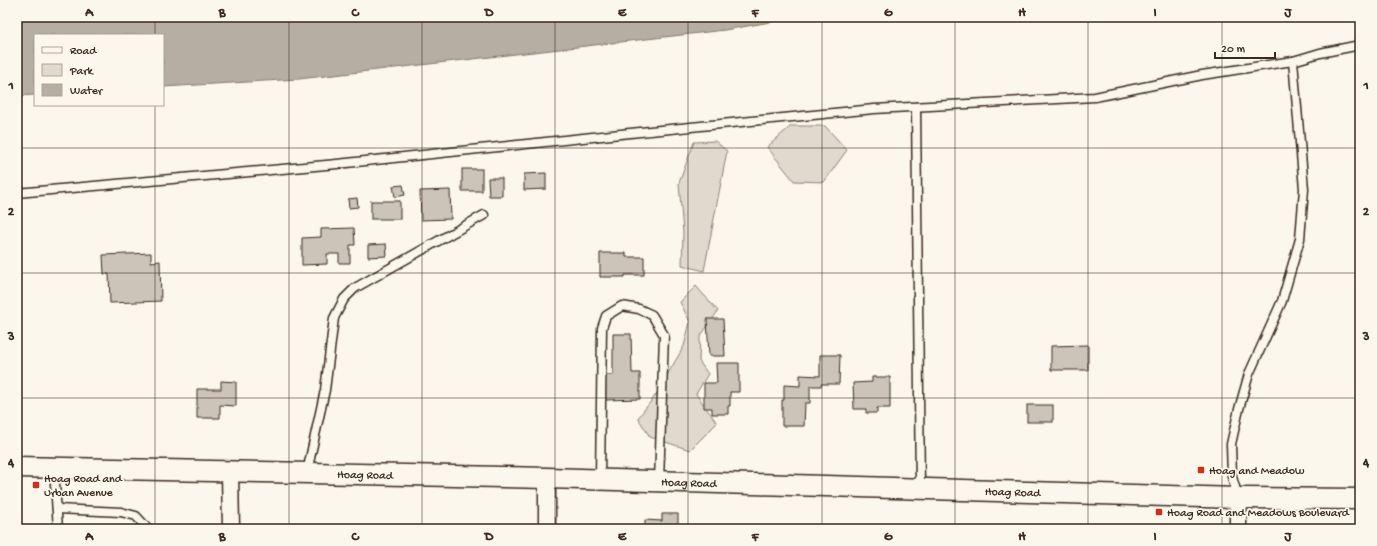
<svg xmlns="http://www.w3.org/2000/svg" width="1377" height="546" font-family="'Gochi Hand',sans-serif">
<rect width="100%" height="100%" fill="#fbf7ec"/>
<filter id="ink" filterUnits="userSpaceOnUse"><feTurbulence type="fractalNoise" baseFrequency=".025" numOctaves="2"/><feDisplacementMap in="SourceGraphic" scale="8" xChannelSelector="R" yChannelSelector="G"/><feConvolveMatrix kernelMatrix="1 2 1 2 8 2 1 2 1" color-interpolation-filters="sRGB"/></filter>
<g filter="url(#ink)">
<g fill="#dfd9ce" stroke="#8d8276">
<polygon points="791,126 825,126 847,150 824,182 794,181 767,147"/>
<polygon points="715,141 727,151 704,271 682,265 683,233 679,183 694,142"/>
<polygon points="696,286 718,311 700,337 699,361 708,374 696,394 717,423 690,450 650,437 638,418 655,396 684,346 690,322 680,302"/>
</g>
<polygon fill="#b6aea2" stroke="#85796d" points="17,17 799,17 725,30 299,79 163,87 163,35 35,35 35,95 17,96"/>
<g fill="#ccc4b9" stroke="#3b2a1e">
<rect x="462" y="169" width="20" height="22"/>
<polygon points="546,173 546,189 524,190 524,174"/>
<polygon points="488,178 502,178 502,196 489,196"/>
<polygon points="403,185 405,195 395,197 393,186"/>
<polygon points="450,190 451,219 421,220 420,191"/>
<polygon points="357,198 358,207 349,208 348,199"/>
<rect x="371" y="201" width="29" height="18"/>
<polygon points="354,228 355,245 350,245 350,263 339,263 339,254 327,254 327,264 302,265 302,238 321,237 321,229"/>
<polygon points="386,244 387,256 368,257 368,245"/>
<polygon points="151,253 151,262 160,261 161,301 110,303 109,274 104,274 103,255"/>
<polygon points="600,253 626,253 626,257 644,257 644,275 625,275 625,277 600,277"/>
<polygon points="707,319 723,319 725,356 709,356"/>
<polygon points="613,334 631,334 632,373 640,373 640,399 605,400 605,375 613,375"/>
<polygon points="1088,345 1088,370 1051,370 1051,346"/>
<polygon points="820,355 840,355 839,384 821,384 821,386 810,386 810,403 805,403 804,426 782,426 782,400 784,400 784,385 800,386 800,375 820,376"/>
<polygon points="716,363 739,363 739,392 730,392 730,406 728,406 728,414 712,414 712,408 704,408 704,383 717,383"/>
<polygon points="872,377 890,377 890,408 877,408 877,413 866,413 866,409 854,409 853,383 872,382"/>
<polygon points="221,381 236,382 236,406 220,405 220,418 197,418 197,389 221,389"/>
<rect x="1027" y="405" width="26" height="17"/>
<polygon points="662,514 678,514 678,529 645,529 645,520 662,521"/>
</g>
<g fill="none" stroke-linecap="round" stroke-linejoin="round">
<g stroke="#3b2a1e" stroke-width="11">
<g id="service">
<polyline points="916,107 920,488"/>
<polyline points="17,193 337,164 630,133 874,109 1095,97 1202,75 1293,61 1320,53 1360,45"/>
<polyline points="54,468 58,529"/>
<polyline points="307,472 325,390 334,318 344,299 355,288 484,215"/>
<polyline points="600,479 602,328 606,316 622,306 639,309 652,315 664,335 659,481"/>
<polyline points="1238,497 1232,477 1231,444 1239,409 1249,374 1282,301 1300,239 1304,189 1293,61"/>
<polyline points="57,509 121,512 136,516 148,529"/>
</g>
</g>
<g stroke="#3b2a1e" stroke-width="19">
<g id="minor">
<polyline points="230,471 231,529"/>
<polyline points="547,529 547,478"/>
<polyline points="1238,529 1238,498"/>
</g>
</g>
<g stroke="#3b2a1e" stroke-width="23">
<g id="tertiary">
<path id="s1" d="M 17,467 L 547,478 L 1238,498 L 1360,499"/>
</g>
</g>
<use href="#service" stroke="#fbf7ec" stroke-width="8"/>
<use href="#minor" stroke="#fbf7ec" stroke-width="16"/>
<use href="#tertiary" stroke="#fbf7ec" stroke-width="20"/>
</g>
</g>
<path fill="none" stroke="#3b2a1e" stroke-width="1" stroke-opacity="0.55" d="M 155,17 L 155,35M 289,17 L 289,529M 422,17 L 422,529M 555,17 L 555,529M 688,17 L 688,529M 822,17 L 822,529M 955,17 L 955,529M 1088,17 L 1088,529M 1222,17 L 1222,529M 155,105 L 155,529M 17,148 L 1360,148M 17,273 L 1360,273M 17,398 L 1360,398"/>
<g fill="#c8321e" stroke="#fbf7ec" stroke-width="1.5">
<rect x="1197" y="466" width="8" height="8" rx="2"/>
<rect x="32" y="481" width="8" height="8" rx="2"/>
<rect x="1155" y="508" width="8" height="8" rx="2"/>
</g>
<g text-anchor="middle" stroke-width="3.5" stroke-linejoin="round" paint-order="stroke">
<g font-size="12" fill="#3b2a1e" stroke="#fbf7ec" text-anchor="start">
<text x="1209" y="474">Hoag and Meadow</text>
<text x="44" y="482">Hoag Road and<tspan x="44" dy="14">Urban Avenue</tspan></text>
<text x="1167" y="516">Hoag Road and Meadows Boulevard</text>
</g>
<g font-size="12" fill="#3b2a1e" stroke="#fbf7ec">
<text dy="4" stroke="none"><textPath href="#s1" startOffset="348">Hoag Road</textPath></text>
<text dy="4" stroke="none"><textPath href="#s1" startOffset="672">Hoag Road</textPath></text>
<text dy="4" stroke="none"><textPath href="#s1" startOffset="996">Hoag Road</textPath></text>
</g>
</g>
<rect width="1377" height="546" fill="none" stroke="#fbf7ec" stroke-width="44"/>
<rect x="34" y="34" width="130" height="72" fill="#fbf7ec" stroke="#aea59a"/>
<rect x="42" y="47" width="20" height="6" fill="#fbf7ec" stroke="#aea59a"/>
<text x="70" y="54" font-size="12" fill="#3b2a1e">Road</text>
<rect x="42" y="64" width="20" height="12" fill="#dfd9ce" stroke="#aea59a"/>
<text x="70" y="74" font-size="12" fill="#3b2a1e">Park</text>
<rect x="42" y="84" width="20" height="12" fill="#b6aea2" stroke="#aea59a"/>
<text x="70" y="94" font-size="12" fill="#3b2a1e">Water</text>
<path d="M1215 52v6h60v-6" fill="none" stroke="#3b2a1e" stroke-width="2"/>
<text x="1221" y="52" font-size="12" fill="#3b2a1e" stroke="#fbf7ec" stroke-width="3" paint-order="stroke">20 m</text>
<rect x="22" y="22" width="1333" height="502" fill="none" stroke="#3b2a1e" stroke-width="1.5"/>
<g font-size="13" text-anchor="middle" font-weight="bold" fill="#3b2a1e">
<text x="89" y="16">A</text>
<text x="222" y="16">B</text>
<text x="355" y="16">C</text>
<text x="489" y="16">D</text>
<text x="622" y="16">E</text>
<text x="755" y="16">F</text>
<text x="888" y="16">G</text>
<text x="1022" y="16">H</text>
<text x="1155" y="16">I</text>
<text x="1288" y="16">J</text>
<text x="11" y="89">1</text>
<text x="1366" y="89">1</text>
<text x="11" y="215">2</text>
<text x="1366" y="215">2</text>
<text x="11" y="340">3</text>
<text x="1366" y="340">3</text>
<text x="11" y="466">4</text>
<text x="1366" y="466">4</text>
<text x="89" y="540">A</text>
<text x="222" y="540">B</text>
<text x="355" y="540">C</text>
<text x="489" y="540">D</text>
<text x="622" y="540">E</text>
<text x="755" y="540">F</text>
<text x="888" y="540">G</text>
<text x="1022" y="540">H</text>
<text x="1155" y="540">I</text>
<text x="1288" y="540">J</text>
</g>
</svg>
